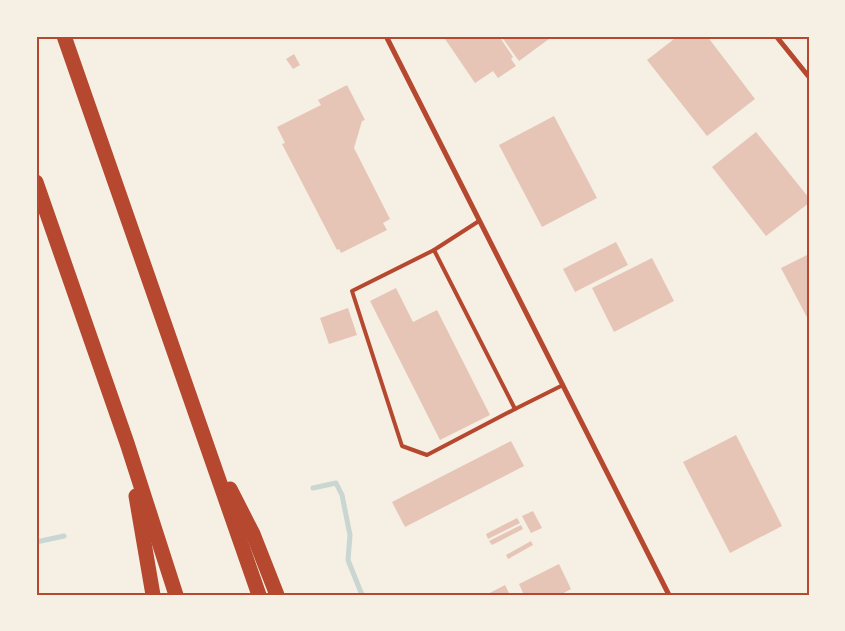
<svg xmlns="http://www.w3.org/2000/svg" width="845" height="631" font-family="'Noto Sans',sans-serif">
<rect width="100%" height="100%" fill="#f6efe4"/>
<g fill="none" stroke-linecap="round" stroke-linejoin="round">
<g stroke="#c9d6d2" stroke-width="5">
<polyline points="313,488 336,483 342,495 350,535 348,560 362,595"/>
<polyline points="36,542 64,536"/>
</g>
</g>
<g fill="#e6c5b7">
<polygon points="443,36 499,36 513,57 511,59 516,66 498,78 493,71 475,83"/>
<polygon points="501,36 553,36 519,61"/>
<polygon points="678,36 707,36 755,99 707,136 647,60"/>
<polygon points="294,54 300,65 293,69 286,59"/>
<polygon points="347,85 365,120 362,121 354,148 390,219 383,223 387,230 341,253 339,249 337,250 282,144 285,143 277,127 321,105 318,100"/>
<polygon points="554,116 597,198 542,227 499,145"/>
<polygon points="756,132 809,198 809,203 766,236 712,167"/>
<polygon points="616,242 628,265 575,292 563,269"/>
<polygon points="809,254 809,321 781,268"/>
<polygon points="652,258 674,301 614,332 592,288"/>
<polygon points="396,288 413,322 437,310 490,415 440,440 370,301"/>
<polygon points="348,308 357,335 329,344 320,318"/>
<polygon points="736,435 782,526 730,553 683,462"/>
<polygon points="511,441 524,466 405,527 392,502"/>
<polygon points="533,511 542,528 531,533 522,516"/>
<polygon points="517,518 520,523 488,539 486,534"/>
<polygon points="521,525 523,529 492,545 489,541"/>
<polygon points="531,541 533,545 508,559 506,555"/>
<polygon points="559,564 571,589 560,595 524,595 519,584"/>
<polygon points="505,585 510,595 486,595"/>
</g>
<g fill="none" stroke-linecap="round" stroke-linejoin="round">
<g stroke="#b5482f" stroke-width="4">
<polyline points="479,221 434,250 515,409 563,385"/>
<polyline points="434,250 352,291 402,446 427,455 515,409"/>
</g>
<g stroke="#b5482f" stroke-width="5">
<polyline points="386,36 669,595"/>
<polyline points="776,36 809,77"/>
</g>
<g stroke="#b5482f" stroke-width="15">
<polyline points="64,36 259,595"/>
<polyline points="36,182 127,443 176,595"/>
<polyline points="230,489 253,534 277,595"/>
<polyline points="136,496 153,595"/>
</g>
</g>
<rect width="845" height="631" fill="none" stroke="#f6efe4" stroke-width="75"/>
<rect x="38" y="38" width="770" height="556" fill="none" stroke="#b5482f" stroke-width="2"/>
</svg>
